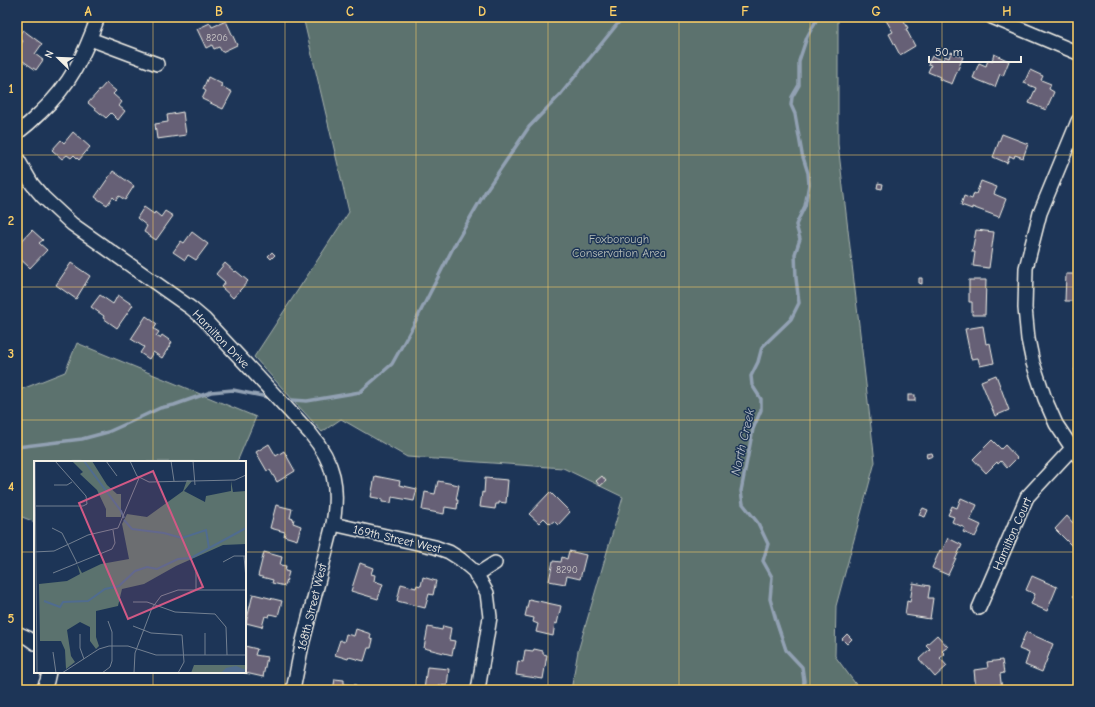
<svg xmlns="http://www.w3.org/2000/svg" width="1095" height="707" font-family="'Comic Neue',sans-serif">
<rect width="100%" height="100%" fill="#1d3557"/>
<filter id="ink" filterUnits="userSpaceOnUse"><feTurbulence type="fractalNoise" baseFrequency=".025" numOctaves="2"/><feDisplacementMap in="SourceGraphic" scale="8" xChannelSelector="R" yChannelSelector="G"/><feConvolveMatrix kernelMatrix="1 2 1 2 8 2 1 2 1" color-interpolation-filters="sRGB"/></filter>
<g filter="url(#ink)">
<g fill="#5b726e" stroke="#a8b2ab">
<polygon points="303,17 838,17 838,144 875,462 836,606 835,656 860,690 571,690 578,651 623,497 563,468 407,457 341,419 322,432 254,357 349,212"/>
<polygon points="77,343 256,417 237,462 35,462 35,522 17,515 17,391 65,372"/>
</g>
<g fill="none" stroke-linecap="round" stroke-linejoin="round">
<g stroke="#92a1b3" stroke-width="3.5">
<polyline points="292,400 307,401 360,392 392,364 413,326 455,244 487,189 529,127 560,95 623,17"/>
<polyline points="17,447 82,439 108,432 128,423 160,408 174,405 211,392 233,390 272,398"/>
<polyline points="803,690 804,681 802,667 786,650 776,620 770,599 772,577 763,561 768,544 758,523 743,504 741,491 753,429 761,410 761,399 752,385 751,376 758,362 762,347 791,319 799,303 796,278 795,254 800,239 796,225 798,220 805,206 809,184 808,173 802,154 795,114 791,105 792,97 799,85 799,61 807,37 818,17"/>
</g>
</g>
<g fill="#666176" stroke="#f4f1e8">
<polygon points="884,17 902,17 908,28 906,29 915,46 900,55 889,34 893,32"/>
<polygon points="226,21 237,45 222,52 219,47 214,49 212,45 206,48 197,29 210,23 212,27"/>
<polygon points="23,30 42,44 35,54 43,60 36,70 17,57 17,49 23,41 17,37"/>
<polygon points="951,52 963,57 952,84 939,79 940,77 928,72 931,65 928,64 932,56 943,60 945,56 949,58"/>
<polygon points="994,54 1009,61 1003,76 1000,74 995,87 973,78 979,63 986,66 988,60 992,61"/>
<polygon points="1030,70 1043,76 1041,80 1051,84 1049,89 1054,92 1046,110 1029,103 1036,88 1024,83"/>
<polygon points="208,77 222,84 221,86 232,92 223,109 202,99 206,91 203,89"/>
<polygon points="106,83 116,91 113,94 122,102 119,106 125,111 118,120 111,113 106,118 88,103"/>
<polygon points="183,112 186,135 157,139 155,124 168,122 167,115"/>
<polygon points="73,132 90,147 79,160 74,155 71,158 67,155 62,159 52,150 61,140 64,143"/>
<polygon points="1002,134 1028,144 1023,158 1015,155 1014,158 1010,156 1007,163 993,157"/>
<polygon points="113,171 134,186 125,200 119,196 116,200 113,197 107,205 95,197"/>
<polygon points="981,181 997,187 994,194 1006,199 999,217 972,207 972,209 961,205 964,196 972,199 974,193 976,194"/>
<polygon points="878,183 883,184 882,189 877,188"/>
<polygon points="144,207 154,214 155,212 161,217 165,211 173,216 156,240 144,232 147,226 137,218"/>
<polygon points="32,230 43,240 39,243 47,250 30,268 17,256 17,246"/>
<polygon points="976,230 994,232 989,268 973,266 975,252 972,252"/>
<polygon points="192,232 208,244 196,260 188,255 185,260 173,252 181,241 184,243"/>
<polygon points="272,252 275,255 271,259 268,256"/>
<polygon points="71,263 90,276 76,299 56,285"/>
<polygon points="225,263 235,272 236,271 248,281 233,298 221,287 225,282 216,274"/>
<polygon points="1066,274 1078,274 1078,301 1065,301"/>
<polygon points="919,278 922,278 922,284 919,283"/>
<polygon points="969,280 986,280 985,315 972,315 972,302 969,302"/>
<polygon points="100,295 113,304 118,295 133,305 117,328 103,318 104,316 91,307"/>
<polygon points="146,316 157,324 154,329 159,332 156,336 160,338 162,335 172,342 162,358 153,352 149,359 140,353 144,347 131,339"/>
<polygon points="983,326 986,344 990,343 994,363 980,366 978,358 971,359 965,329"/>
<polygon points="1078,365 1078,374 1074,370"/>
<polygon points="996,375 1009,410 995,416 981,381"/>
<rect x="908" y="395" width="7" height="6"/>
<polygon points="992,440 1001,449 1005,445 1017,458 1007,468 1001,461 998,464 997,462 986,473 973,459"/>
<polygon points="269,444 276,456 284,451 295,471 277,482 270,470 267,471 256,452"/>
<polygon points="932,453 933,456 927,458 926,454"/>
<polygon points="375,476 400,481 399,485 417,489 414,501 392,497 391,503 382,502 382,499 371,497"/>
<polygon points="602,476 606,481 600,486 596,481"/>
<polygon points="485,478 508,480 506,503 499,502 499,504 496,504 495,509 480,507 482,492 484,493"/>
<polygon points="438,481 459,485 456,500 458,500 457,509 445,507 444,514 422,510 425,492 435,494"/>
<polygon points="550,492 570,512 558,525 554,521 550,524 544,518 539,523 529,514"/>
<polygon points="961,498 977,505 970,520 981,525 975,537 963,532 965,528 952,522 954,517 948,515 952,506 957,508"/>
<polygon points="276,505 292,509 290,518 294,519 293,523 301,526 297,540 284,536 285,532 270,528"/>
<polygon points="923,508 928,510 925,517 919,515"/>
<polygon points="1067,516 1073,523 1078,518 1078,541 1072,546 1055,529"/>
<polygon points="948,538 962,545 948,575 932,568 940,550 942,551"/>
<polygon points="569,551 586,555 580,579 567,576 565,584 549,581 553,561 561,562 562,557 567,559"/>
<polygon points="264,552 282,557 280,565 286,566 285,571 289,572 285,586 272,583 273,580 258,576"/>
<polygon points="360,563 373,568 371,574 375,575 374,581 383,584 378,599 351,591"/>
<polygon points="1032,576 1057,587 1047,611 1031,604 1035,594 1026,590"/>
<polygon points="423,577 436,581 433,595 429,594 425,608 397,601 401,584 416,588 417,585 421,586"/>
<polygon points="913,583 930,586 928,598 933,598 930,619 905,615 907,601 910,602"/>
<polygon points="1077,593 1078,594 1077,600 1073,596"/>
<polygon points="253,594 282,601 278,616 270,614 269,617 265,616 262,627 246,623"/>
<polygon points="529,599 561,606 557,624 555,623 553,636 536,632 538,624 533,622 534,618 525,616"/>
<polygon points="443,626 451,628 449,640 455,641 452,655 424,648 428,627 442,630"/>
<polygon points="356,629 371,634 370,639 373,640 371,648 368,648 364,661 349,657 348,659 335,655 340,640 344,642 346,634 354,636"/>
<polygon points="1026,632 1053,644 1042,672 1025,665 1029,653 1019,649"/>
<polygon points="847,634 852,639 847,644 842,639"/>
<polygon points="937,635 948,647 942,651 945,654 940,658 947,666 935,677 919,659 930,649 926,645"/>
<polygon points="245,646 257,649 255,655 267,657 263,677 241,672 245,672"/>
<polygon points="534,649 543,651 543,654 547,655 543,679 516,675 518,661 523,662 525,650 533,651"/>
<polygon points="1002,660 1004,673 1000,674 1002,690 976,690 974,670 988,668 987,662"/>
<polygon points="427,667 449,669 447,686 439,685 439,690 424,690"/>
<polygon points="335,679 344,680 344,684 356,685 356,690 331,690 333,690"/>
</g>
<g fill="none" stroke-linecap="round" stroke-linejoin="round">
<g stroke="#f4f1e8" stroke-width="16">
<g id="minor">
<polyline points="992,17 1078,53"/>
<polyline points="90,39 157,64"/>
<polyline points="1078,121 1040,213 1026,268 1025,308 1028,339 1033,363 1045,399 1056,424 1072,448 1078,456"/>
<path d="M 17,133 C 25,127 33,120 40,113 C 71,84 84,56 98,17"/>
<path d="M 17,158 L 32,184 L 43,197 L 72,224 L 191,308 L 204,319 L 310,433 C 335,463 339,487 333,524 L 302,645 L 293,690"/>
<polyline points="333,524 435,547 449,552 460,559 474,571 481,582 487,593 490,617 478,690"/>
<polyline points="476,575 495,563"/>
<polyline points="979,608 1027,497 1077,443"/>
<polyline points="17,633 28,638 35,643"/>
<polyline points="43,690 47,681 49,672"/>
</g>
</g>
<use href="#minor" stroke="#1d3557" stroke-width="13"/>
</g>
</g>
<path fill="none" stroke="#ffd166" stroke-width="1" stroke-opacity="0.55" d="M 153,17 L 153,462M 285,17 L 285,690M 416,17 L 416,690M 548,17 L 548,690M 679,17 L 679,690M 810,17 L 810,690M 942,17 L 942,690M 17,155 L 1078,155M 17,287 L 1078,287M 17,420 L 1078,420M 17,552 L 35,552M 245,552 L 1078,552M 153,672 L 153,690"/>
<g text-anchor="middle" stroke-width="3" stroke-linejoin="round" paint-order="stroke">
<g font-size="10" fill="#d0cdcc">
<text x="217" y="41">8206</text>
<text x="567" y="573">8290</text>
</g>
<g font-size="12" fill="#b7beb7" stroke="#1d3557">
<text x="619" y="243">Foxborough<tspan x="619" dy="14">Conservation Area</tspan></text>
</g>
<g font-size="12" fill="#f4f1e8" stroke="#1d3557">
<text transform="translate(221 339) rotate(46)" y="4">Hamilton Drive</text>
<text transform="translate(1012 534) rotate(-66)" y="4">Hamilton Court</text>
<text transform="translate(397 539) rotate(13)" y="4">169th Street West</text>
<text transform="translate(312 607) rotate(-76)" y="4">168th Street West</text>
</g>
<g font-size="13" font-style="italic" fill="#bbc2c9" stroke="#1d3557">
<text transform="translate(742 442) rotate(-77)" y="5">North Creek</text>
</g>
</g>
<g transform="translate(34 461)">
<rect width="212" height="212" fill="#1d3557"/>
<path d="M 38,0 L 58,0 L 73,24 L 83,33 L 87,33 L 87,56 L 72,56 L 72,48 L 63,29 L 46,13 L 49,11 ZM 153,19 L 158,20 L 150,30 L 171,41 L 172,35 L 197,30 L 197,20 L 199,31 L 212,30 L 212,83 L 189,84 L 142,105 L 110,123 L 88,128 L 84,145 L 62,150 L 62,176 L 65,185 L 62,188 L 56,180 L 56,166 L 46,161 L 33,169 L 37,195 L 41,201 L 32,208 L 31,189 L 27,180 L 6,180 L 5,123 L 33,120 L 46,113 L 43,103 L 48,112 L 67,103 L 95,98 L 88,63 L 93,53 L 113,56 L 149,30 ZM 160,204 L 212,204 L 212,212 L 157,212 Z" fill="#5b726e"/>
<path d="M 202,205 L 212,209 L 212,212 L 187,212 L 192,207 Z" fill="#506c8f"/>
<path fill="none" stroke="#506c8f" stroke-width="2" d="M 50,0 L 87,50 L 90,57M 90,59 L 98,68 L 130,72 L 148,77 L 172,69 L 175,87M 10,140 L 26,146 L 29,141 L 54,140 L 71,128 L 85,125 L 101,110 L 113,106 L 123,108 L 144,98 L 157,97 L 212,67"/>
<path fill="none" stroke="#738091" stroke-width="1" d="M 1,0 L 3,212M 72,0 L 83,15M 96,0 L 103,15 L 115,21 L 201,19 L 212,14M 137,0 L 140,20M 159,0 L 161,24M 20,24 L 33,24 L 38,21M 2,45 L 49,45 L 53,43 L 52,35 L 21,0M 18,67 L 28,72 L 43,102M 0,91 L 20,90 L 54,74 L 84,67 L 105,17M 210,95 L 212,118M 189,101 L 200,95 L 212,95M 162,111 L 162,129M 19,112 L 78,88 L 81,82 L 79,69M 99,141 L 113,141 L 141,151 L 181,153 L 192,166 L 193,194M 99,165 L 117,172 L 148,174 L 150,201 L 144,212M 171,172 L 171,194M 46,173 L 46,187 L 50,198M 19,191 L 22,212M 28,212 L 65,188 L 75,185 L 94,185 L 122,194 L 212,194M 68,212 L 76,206 L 78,200 L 78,171 L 74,160M 100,212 L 101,192 L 118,147 L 127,135 L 144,129 L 212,129"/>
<path fill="#d15985" fill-opacity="0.15" stroke="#d15985" stroke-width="2" d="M 119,10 L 169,126 L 94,158 L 45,42 Z"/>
<rect width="212" height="212" fill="none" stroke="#f4f1e8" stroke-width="2"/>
</g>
<rect width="1095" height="707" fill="none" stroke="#1d3557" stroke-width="44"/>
<g transform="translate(58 58) rotate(293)" stroke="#1d3557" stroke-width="3" paint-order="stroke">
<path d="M0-3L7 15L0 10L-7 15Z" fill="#f4f1e8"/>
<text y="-6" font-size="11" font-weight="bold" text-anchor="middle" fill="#f4f1e8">N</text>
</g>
<path d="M929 56v6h92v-6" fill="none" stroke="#f4f1e8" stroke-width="2"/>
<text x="935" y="56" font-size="12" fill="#f4f1e8" stroke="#1d3557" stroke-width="3" paint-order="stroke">50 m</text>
<rect x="22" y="22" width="1051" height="663" fill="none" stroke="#ffd166" stroke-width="1.5"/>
<g font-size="13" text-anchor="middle" font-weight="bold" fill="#ffd166">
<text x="88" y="16">A</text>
<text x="219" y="16">B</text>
<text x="350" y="16">C</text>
<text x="482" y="16">D</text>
<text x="613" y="16">E</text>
<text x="745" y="16">F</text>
<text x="876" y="16">G</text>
<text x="1007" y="16">H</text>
<text x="11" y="93">1</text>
<text x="11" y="225">2</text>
<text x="11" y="358">3</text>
<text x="11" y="491">4</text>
<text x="11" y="623">5</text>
</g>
</svg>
